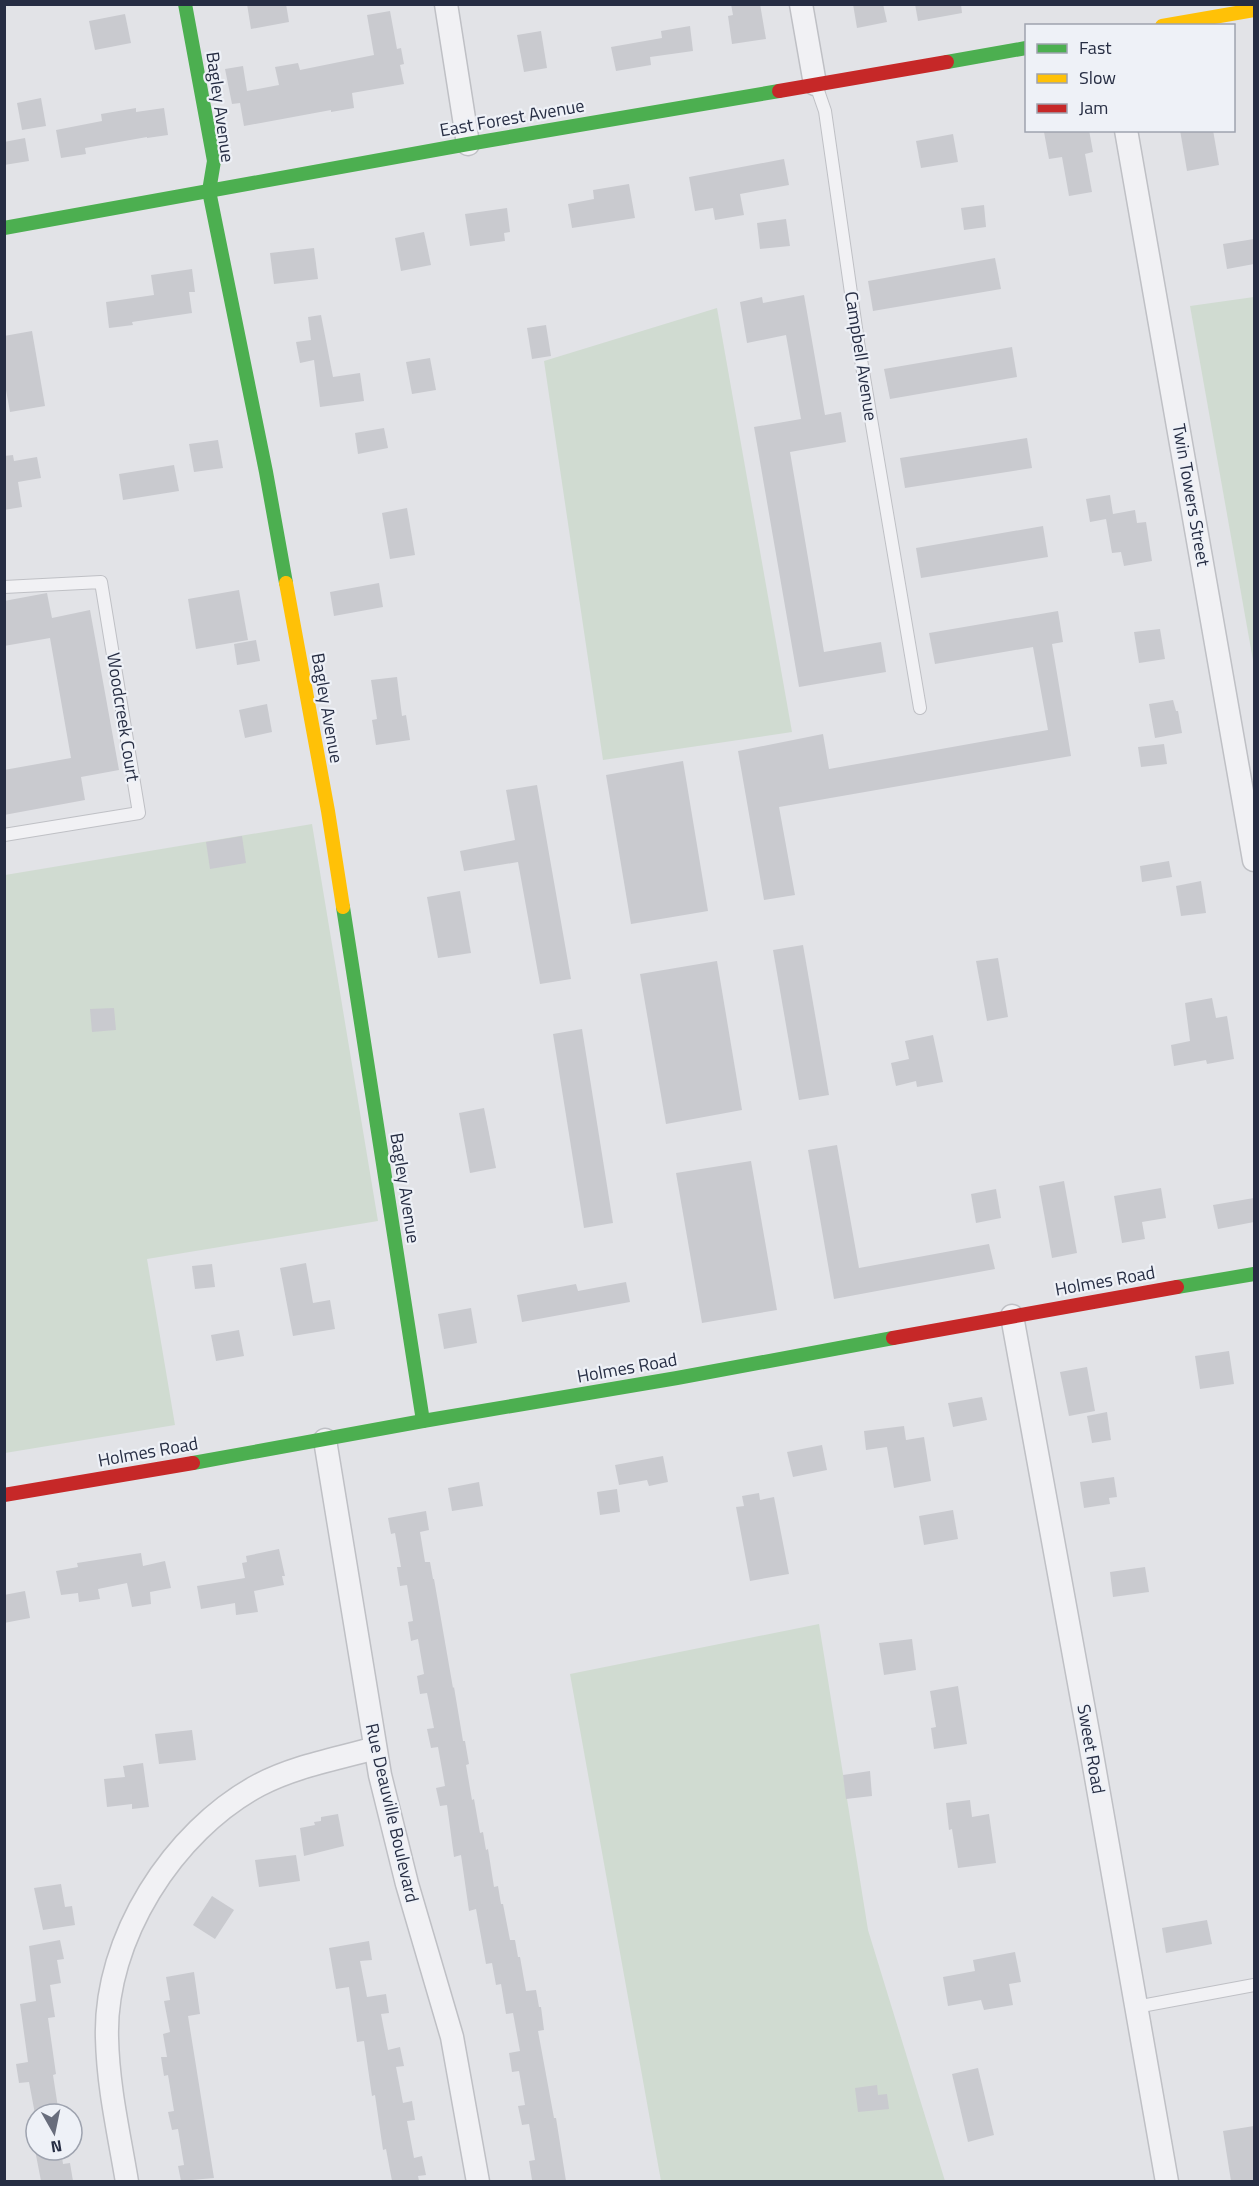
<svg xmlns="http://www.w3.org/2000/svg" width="1259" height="2186" font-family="'Titillium Web',sans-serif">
<rect width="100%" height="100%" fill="#e2e3e7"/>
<g fill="#d0dbd1">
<polygon points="1254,297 1254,666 1190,306"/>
<polygon points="717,308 792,732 603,760 544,361"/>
<polygon points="312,824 378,1221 147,1259 175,1425 5,1453 5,875"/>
<polygon points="819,1624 868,1930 945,2181 661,2181 570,1674"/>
</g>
<g fill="#c9cacf">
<polygon points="247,4 286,4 289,22 251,29"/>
<polygon points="731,4 760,4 766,39 732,44 728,16 733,15"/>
<polygon points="853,4 883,4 887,22 857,28"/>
<polygon points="915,4 961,4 962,13 918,21"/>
<polygon points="390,11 397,49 401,48 404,64 400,65 404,84 352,93 354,108 331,112 331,110 244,126 240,103 232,104 225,69 243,66 247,91 279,85 275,67 298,63 300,70 374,55 367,15"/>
<polygon points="125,14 131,43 95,50 89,21"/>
<polygon points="690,26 693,51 650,57 651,65 616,71 611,47 662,38 661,31"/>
<polygon points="541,31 547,68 524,72 517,35"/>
<polygon points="41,98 46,126 22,130 17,103"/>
<polygon points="136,108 136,112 164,108 168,135 147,138 147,137 85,148 86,154 61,158 56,130 102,121 101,114"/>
<polygon points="1054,130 1089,130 1093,152 1085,154 1092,192 1069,196 1062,157 1049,159 1044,132"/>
<polygon points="1180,130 1213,130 1219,165 1187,171"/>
<polygon points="953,134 958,162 921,168 916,141"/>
<polygon points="25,138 29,161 4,165 4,142"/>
<polygon points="784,159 789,185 740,194 744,215 715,220 713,208 695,211 689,177"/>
<polygon points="629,184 635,218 572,228 568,204 594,199 593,190"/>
<polygon points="984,205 986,227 964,230 961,208"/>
<polygon points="507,208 510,232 504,233 505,241 470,246 465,214"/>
<polygon points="786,219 790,246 760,249 757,223"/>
<polygon points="424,232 431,265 401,271 395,238"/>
<polygon points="1254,239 1254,264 1227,269 1223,244"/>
<polygon points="314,248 318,279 274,284 270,253"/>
<polygon points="995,258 1001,289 873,311 868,281"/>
<polygon points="192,269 195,292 189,292 192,313 132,322 133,325 109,328 106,302 154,295 151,275"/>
<polygon points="804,295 825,415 841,412 846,442 790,452 824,652 881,642 886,672 799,687 754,427 801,419 786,335 747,343 740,302 762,297 763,303"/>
<polygon points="321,315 333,377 360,373 364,401 320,407 314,360 300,363 296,342 311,340 308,317"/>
<polygon points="546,325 551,356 532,359 527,328"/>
<polygon points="32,331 45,406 10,412 4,379 4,336"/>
<polygon points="1012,347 1017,377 890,399 884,369"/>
<polygon points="430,358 436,390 412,394 406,362"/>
<polygon points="384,428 388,448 358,454 355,433"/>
<polygon points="1027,438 1032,468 905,488 900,458"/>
<polygon points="218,440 223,468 194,472 189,444"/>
<polygon points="13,455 14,461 37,457 41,478 18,482 22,507 4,510 4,456"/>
<polygon points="174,465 179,491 123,500 119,474"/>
<polygon points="1110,495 1113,514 1135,510 1137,523 1146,522 1152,561 1124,566 1121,552 1112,553 1106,519 1090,522 1086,499"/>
<polygon points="407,508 415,555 390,559 382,513"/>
<polygon points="1043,526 1048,557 921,578 916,548"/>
<polygon points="379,583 383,607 334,616 330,592"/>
<polygon points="239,590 248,640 196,649 188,599"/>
<polygon points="47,593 52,618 90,610 119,770 81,777 85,800 4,815 4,770 71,758 50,638 4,646 4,601"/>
<polygon points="1058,611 1063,642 1052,644 1071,756 779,807 795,895 764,900 738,751 823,734 829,769 1048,730 1033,647 935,664 929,633"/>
<polygon points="1160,629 1165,659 1139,663 1134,632"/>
<polygon points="256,640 260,661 237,665 234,644"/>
<polygon points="397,677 402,716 406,715 410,740 376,745 372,720 377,719 371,680"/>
<polygon points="1173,700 1176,711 1178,711 1182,733 1155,738 1149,704"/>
<polygon points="267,704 272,732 245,738 239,710"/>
<polygon points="1164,744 1167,764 1141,767 1138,747"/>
<polygon points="683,761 708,911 631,924 606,775"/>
<polygon points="537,785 571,979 540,984 518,862 464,871 460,851 515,840 506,790"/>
<polygon points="242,836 246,863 210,869 206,842"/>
<polygon points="1169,861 1172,877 1142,882 1140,866"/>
<polygon points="1201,881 1206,913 1181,916 1176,886"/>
<polygon points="460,891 471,953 438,958 427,897"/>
<polygon points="803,945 829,1095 799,1100 773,950"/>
<polygon points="998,958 1008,1017 987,1021 976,961"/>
<polygon points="717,961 742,1110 666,1124 640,974"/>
<polygon points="1212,998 1216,1018 1227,1016 1234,1059 1207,1064 1206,1060 1174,1066 1171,1045 1190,1041 1185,1003"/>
<polygon points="114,1008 116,1030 92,1032 90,1009"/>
<polygon points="582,1029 613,1223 584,1228 553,1034"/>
<polygon points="933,1035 943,1082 917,1087 916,1081 896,1086 891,1063 909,1059 905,1041"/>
<polygon points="484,1108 496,1168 470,1173 459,1113"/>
<polygon points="837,1145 859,1268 989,1244 995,1269 834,1299 808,1150"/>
<polygon points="751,1161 777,1310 702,1323 676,1173"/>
<polygon points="1064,1181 1077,1253 1052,1258 1039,1186"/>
<polygon points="1161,1188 1166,1218 1142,1222 1145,1239 1122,1243 1114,1196"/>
<polygon points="996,1189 1001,1218 976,1223 971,1194"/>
<polygon points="1254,1198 1254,1222 1218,1229 1213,1205"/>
<polygon points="306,1263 313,1303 330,1300 335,1329 293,1336 280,1268"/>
<polygon points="212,1264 215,1287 195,1289 192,1266"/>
<polygon points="626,1282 630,1302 522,1322 517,1295 576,1284 578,1291"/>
<polygon points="471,1308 477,1343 444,1349 438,1314"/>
<polygon points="239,1330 244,1356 216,1361 211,1335"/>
<polygon points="1229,1351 1234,1384 1200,1389 1195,1356"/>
<polygon points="1087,1367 1095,1411 1069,1416 1060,1372"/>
<polygon points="982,1397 987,1420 953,1427 948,1403"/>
<polygon points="1107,1412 1111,1440 1092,1443 1087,1416"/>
<polygon points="904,1426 906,1440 924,1437 931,1481 894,1488 887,1447 866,1450 864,1431"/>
<polygon points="822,1445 827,1470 793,1477 787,1452"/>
<polygon points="663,1456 668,1482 649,1486 647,1480 619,1485 615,1465"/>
<polygon points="1114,1477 1117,1497 1109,1498 1110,1504 1084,1508 1080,1482"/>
<polygon points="479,1482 483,1506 452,1511 448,1488"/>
<polygon points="617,1489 620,1512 600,1515 597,1492"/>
<polygon points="759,1493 760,1500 774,1497 789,1574 750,1581 736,1507 744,1506 742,1496"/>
<polygon points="953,1510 958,1539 924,1545 919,1516"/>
<polygon points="426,1511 429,1530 420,1532 425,1562 430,1562 433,1579 434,1579 453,1688 454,1687 463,1741 465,1741 469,1764 466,1765 472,1800 474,1799 480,1833 483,1832 486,1850 488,1849 494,1887 498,1886 501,1904 503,1904 510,1940 515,1940 518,1957 520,1957 526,1991 536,1990 539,2007 541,2007 544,2030 538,2031 554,2118 556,2118 566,2181 532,2180 529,2161 535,2160 529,2124 522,2125 518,2106 525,2105 519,2071 512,2072 509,2053 520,2051 513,2013 506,2014 501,1984 496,1985 492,1963 486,1964 476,1909 469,1911 461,1855 454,1857 447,1805 440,1806 436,1788 445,1786 438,1747 431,1748 427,1729 434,1728 427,1693 420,1694 417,1676 424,1674 418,1639 411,1641 408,1622 413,1621 407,1585 400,1586 397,1567 401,1567 395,1533 391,1534 388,1518"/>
<polygon points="279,1549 285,1576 282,1576 284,1585 254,1591 258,1612 236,1615 235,1603 201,1609 197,1586 245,1578 242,1563 247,1562 246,1556"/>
<polygon points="141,1553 143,1566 165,1561 171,1588 150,1592 151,1604 132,1607 127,1583 98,1589 100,1599 79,1602 78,1593 61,1595 56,1571 78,1567 77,1563"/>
<polygon points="1145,1567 1149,1592 1113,1597 1110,1572"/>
<polygon points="25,1591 30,1618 4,1623 4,1595"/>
<polygon points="912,1639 916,1670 884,1675 879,1643"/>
<polygon points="958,1686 967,1744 934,1749 931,1728 936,1727 930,1691"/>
<polygon points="192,1730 196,1760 159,1764 155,1734"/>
<polygon points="143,1763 149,1807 132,1809 132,1804 107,1807 104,1779 125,1777 123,1766"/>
<polygon points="870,1771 872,1796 846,1799 843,1775"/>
<polygon points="970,1800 972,1817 989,1814 996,1863 958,1868 952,1829 949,1830 946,1803"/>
<polygon points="338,1814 344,1846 304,1856 300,1828 315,1825 314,1822 321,1821 321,1817"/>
<polygon points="296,1855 300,1881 259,1887 255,1860"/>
<polygon points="61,1884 65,1907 72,1906 75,1925 43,1930 34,1888"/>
<polygon points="212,1896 234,1910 215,1939 193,1925"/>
<polygon points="1207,1920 1212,1944 1166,1953 1162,1928"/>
<polygon points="60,1940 64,1959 57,1960 61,1983 50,1985 55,2017 48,2018 56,2074 53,2075 59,2114 35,2114 29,2082 19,2083 16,2064 28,2062 20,2004 36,2001 29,1946"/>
<polygon points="369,1941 372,1960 360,1961 367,1997 386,1994 389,2013 381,2014 388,2050 400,2047 404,2066 396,2067 403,2103 412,2101 415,2120 407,2121 414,2158 422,2156 426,2175 418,2176 419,2181 392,2181 386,2149 383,2150 375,2095 372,2096 364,2041 357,2042 349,1987 336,1989 329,1948"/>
<polygon points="1015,1952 1021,1982 1009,1984 1013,2005 984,2010 981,2000 948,2006 943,1977 975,1971 973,1960"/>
<polygon points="194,1972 200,2014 188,2016 214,2178 181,2181 178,2166 184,2165 178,2129 172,2130 168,2112 174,2111 168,2075 164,2076 161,2057 167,2057 163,2034 170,2032 164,2001 170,2000 166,1977"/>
<polygon points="978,2068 994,2135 968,2142 952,2074"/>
<polygon points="877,2085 878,2095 887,2094 889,2109 858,2112 855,2088"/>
<polygon points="1254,2126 1254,2181 1231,2181 1223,2131"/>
<polygon points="35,2150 61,2150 63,2164 70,2163 73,2181 41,2181"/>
</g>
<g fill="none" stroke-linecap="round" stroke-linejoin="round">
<g stroke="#bfc0c5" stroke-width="14">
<g id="lane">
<polyline points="816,85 825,111 858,342 920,708"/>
<polyline points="4,587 101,582 139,813 4,835"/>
<polyline points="1136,2007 1254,1985"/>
</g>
</g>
<g stroke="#bfc0c5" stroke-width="25">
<g id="street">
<polyline points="446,4 468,144"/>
<polyline points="801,4 815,84"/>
<polyline points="1126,130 1254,860"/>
<polyline points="1012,1316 1090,1743 1167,2182"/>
<polyline points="325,1440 380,1775 407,1884 452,2037 478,2182"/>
<path d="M 127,2182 C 119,2134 108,2087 107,2038 C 104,1939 173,1831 259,1785 C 295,1766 337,1759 375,1748"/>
</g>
</g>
<use href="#lane" stroke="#f1f1f4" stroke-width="12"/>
<use href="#street" stroke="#f1f1f4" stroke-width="22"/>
<g stroke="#4caf50" stroke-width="14">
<polyline points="185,4 214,161 209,191 266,472 286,583"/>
<polyline points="947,62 1026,48"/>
<polyline points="4,228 468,144 779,91"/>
<polyline points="343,907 423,1421"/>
<polyline points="1177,1287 1254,1274"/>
<polyline points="193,1463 423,1421 677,1378 893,1338"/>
</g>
<g stroke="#ffc107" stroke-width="14">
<polyline points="1162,26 1254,10"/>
<polyline points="286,583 328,811 343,907"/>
</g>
<g stroke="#c62828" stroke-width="14">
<polyline points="779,91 947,62"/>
<polyline points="893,1338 1177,1287"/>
<polyline points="4,1495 193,1463"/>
</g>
</g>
<g text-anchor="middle" stroke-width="4.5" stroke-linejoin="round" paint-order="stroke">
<g font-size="18" fill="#262d43" stroke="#eef1f7">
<text transform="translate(220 107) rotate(82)" y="6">Bagley Avenue</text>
<text transform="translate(512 118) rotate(-10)" y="6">East Forest Avenue</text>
<text transform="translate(861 356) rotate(81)" y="6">Campbell Avenue</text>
<text transform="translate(1191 495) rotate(80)" y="6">Twin Towers Street</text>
<text transform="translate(327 708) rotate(80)" y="6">Bagley Avenue</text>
<text transform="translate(123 717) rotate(81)" y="6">Woodcreek Court</text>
<text transform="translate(405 1188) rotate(81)" y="6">Bagley Avenue</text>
<text transform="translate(1105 1281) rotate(-10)" y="6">Holmes Road</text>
<text transform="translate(627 1368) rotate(-10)" y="6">Holmes Road</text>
<text transform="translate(148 1452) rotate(-10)" y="6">Holmes Road</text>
<text transform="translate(1091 1749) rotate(80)" y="6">Sweet Road</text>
<text transform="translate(392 1813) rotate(77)" y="6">Rue Deauville Boulevard</text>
</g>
</g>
<rect width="1259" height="2186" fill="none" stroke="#262d43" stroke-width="12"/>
<rect x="1025" y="24" width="210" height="108" fill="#eef1f7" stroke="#9ea3af" stroke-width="1.5"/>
<rect x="1037" y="44" width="30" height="9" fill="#4caf50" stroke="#9ea3af" stroke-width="1.5"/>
<text x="1079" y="54" font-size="18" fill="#262d43">Fast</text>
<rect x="1037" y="74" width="30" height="9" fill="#ffc107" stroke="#9ea3af" stroke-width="1.5"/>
<text x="1079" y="84" font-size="18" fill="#262d43">Slow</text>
<rect x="1037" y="104" width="30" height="9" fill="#c62828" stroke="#9ea3af" stroke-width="1.5"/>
<text x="1079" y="114" font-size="18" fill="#262d43">Jam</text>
<g transform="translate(54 2132) rotate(171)"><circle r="28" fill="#eef1f7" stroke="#9ea3af" stroke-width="1.5"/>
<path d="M0-4.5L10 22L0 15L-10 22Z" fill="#686d7c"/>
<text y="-9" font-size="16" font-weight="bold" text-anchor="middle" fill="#262d43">N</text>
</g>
</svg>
